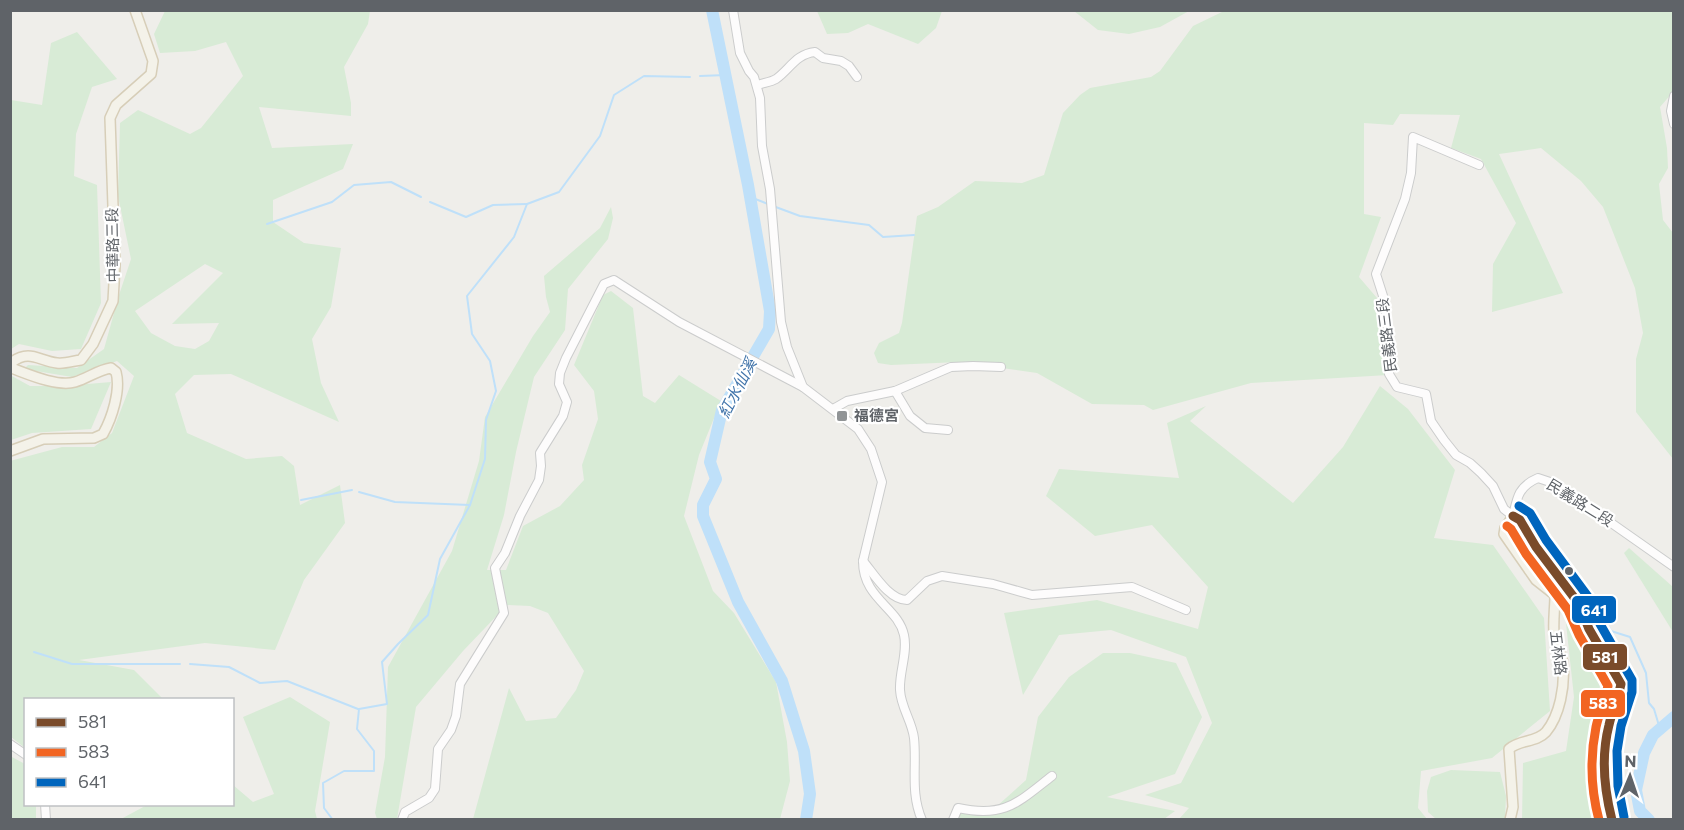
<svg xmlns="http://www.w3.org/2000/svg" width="1684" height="830" font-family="Commissioner,'Noto Sans TC',sans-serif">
<rect width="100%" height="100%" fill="#efeeea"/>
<g fill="#d8ebd6" fill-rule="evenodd">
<path d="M 165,11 L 370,11 L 368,24 L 344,67 L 351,103 L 351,116 L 259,107 L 272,148 L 353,144 L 343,169 L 273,200 L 273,222 L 304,243 L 341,248 L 331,307 L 312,339 L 321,383 L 339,422 L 231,374 L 194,375 L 175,394 L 187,433 L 246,459 L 282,456 L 294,466 L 300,505 L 340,485 L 345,523 L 304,580 L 275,650 L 205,643 L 79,660 L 134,670 L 163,699 L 26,700 L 25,748 L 11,737 L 10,461 L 62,447 L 94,447 L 112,433 L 134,376 L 117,361 L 72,377 L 24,369 L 28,365 L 77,368 L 104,349 L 119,295 L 131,259 L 118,196 L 120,123 L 138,110 L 190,134 L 201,128 L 243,76 L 226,42 L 195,51 L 160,53 L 154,34 ZM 205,264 L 223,273 L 172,324 L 219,323 L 209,341 L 195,349 L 175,346 L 151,333 L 135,311 Z"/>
<polygon points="817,11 942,11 936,28 918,44 868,24 848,33 827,34"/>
<polygon points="1074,11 1189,11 1160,27 1129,34 1098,30"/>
<polygon points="1224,11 1673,11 1673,92 1660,107 1667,148 1668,168 1659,184 1663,220 1673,233 1673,459 1636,412 1636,359 1643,333 1635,288 1603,207 1581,181 1541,148 1499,154 1563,293 1492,312 1493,264 1516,223 1481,159 1451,148 1460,115 1400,114 1393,125 1364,123 1364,214 1381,217 1359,277 1377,298 1388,375 1251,383 1153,410 1144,405 1092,404 1037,373 959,362 891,365 878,363 874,353 879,343 899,333 902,323 917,216 938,207 975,181 1022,183 1044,175 1063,113 1080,95 1090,88 1151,77 1160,71 1193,26"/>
<polygon points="77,32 117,79 92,87 76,134 74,176 97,185 101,303 81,349 52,351 19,344 11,349 11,100 42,105 51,43"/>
<polygon points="611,207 613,218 608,239 568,289 565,330 534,377 516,452 504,515 487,570 506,570 523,526 560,506 584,480 582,465 598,419 594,391 574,365 603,295 611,291 633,308 643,396 655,403 679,375 721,401 699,455 684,516 713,591 734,613 776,682 787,742 790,781 780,819 473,819 509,688 526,721 556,718 576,690 584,671 548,613 530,606 507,605 463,651 416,707 397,819 377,819 375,813 385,757 388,667 452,551 479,461 485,417 533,336 550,312 546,297 544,276 600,228"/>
<polygon points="10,375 30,386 64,386 111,382 91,429 32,433 11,440"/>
<polygon points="1380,386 1408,409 1455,470 1434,538 1493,545 1544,618 1550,711 1492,758 1421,771 1418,808 1427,819 1179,819 1189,808 1145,795 1181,783 1212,723 1186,657 1111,630 1059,635 1023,695 1004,613 1097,600 1198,629 1208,587 1152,525 1095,536 1046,496 1059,469 1179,478 1167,423 1206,406 1190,421 1293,503 1343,447"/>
<polygon points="1629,548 1673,587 1673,632 1624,553"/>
<polygon points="1573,603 1600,670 1599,737 1593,754 1608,819 1522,820 1523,763 1566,751 1574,697 1564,605"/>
<polygon points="1103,653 1130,653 1176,663 1202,717 1175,774 1107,797 1175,811 1164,819 950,820 955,805 996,807 1026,780 1038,717 1069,677"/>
<polygon points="290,697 330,722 315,811 317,819 121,819 147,805 232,804 233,785 253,802 274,794 243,717"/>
<polygon points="10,756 25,764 26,804 36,805 36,819 11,819"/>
<polygon points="1451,770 1500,772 1506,796 1505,819 1436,819 1428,812 1427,791 1431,777"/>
</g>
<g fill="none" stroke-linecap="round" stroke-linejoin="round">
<g stroke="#bfe0f9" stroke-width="2">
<polyline points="700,76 726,75"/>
<polyline points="750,197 768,204"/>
<polyline points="430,202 466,217 493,205 527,204"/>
<polyline points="773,206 800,216 869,225 883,237 914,235"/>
<polyline points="267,224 332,202 354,185 391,182 421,197"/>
<polyline points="359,492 395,502 470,505"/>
<polyline points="301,500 352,490"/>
<path d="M 1587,587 C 1602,602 1601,614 1611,631 L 1630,637 L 1646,673 L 1649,703 L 1654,709 L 1660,729"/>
<polyline points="34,652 72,664 180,664"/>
<polyline points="190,664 229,667 260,683 287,681 358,709"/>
<polyline points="333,820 324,808 323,783 344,771 374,771 374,751 357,729 359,709 387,704 382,662 398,644 428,615 440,559 470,505 485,459 486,420 496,391 490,361 472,334 467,296 514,237 527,204 559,192 600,136 614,95 644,76 690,77"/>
</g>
<g stroke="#bfe0f9" stroke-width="12">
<polyline points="712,10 748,185 770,311 769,329 722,410 710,462 716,479 703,505 703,516 738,602 782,681 804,751 810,794 806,820"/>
<polyline points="1649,820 1640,811 1636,790 1644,753 1653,735 1674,717"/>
</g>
<g stroke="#cbcccc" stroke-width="10">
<g id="minor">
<path d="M 733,10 L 740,53 L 749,71 L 754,77 L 760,98 L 762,146 L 770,189 L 781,322 L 787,347 L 803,387 L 858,429 L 871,449 L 882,482 L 863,561 C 863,599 898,607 904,635 C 908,653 899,672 900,690 C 901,708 912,721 914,738 C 917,766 910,793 922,820"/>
<path d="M 758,85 C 763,83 771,82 776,79 C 790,69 796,54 815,52 L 823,58 L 841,61 L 849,66 L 857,77"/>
<polyline points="1674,96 1671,111 1674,124"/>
<path d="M 1479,165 L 1413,137 L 1411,173 L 1405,199 L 1376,274 L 1384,299 L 1389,340 L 1389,374 L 1397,387 L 1426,394 L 1431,421 L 1444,440 L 1456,455 L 1470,463 L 1481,473 L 1493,486 L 1504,509 L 1513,516 C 1517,497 1519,486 1538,478 L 1550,482 L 1597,513 L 1674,567"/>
<polyline points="895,391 910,416 925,428 948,430"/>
<polyline points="833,409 847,401 895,391 951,367 973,366 1001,367"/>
<path d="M 863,561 C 874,574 889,600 907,600 L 927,581 L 942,576 L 993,584 L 1032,595 L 1132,587 L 1186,610"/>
<polyline points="10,744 26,755"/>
<polyline points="45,804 46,820"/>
<polyline points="402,820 405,812 429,798 435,789 438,749 451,730 456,716 460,684 504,613 495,568 505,553 520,516 539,480 541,466 540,453 563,416 567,402 559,384 560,373 566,358 604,284 614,280 679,322 803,387"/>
<path d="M 953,820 L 958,808 C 1005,818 1017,803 1052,776"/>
</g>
</g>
<g stroke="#d7ceb8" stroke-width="12">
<g id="major">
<path d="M 10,451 L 43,439 L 94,438 L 103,434 C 112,418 121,390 116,372 L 111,368 C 98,370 88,378 75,382 C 58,387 30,375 14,369 L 11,366 L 12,362 C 30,349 39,361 57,363 C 65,364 73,361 81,360 L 93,344 L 113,301 L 115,265 L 110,118 L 116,105 L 151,74 L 153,61 L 135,10"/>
<path d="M 1510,820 L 1513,807 L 1509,749 C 1520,739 1536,743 1546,732 C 1560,715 1565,686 1563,664 C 1562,654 1555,643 1554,633 C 1553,621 1555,607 1555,595 L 1536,580 L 1504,534 L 1505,528 L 1513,516 L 1520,520 L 1536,547 L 1579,604 L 1589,629 L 1621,684 C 1619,699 1611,714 1608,729 C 1602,754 1604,796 1612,820"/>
</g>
</g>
<use href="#minor" stroke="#fdfcfc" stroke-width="8"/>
<use href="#major" stroke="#f4f2e9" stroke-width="9"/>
<g stroke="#fff" stroke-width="14">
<path id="bus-1" d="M 1513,516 L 1520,520 L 1536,547 L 1579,604 L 1589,629 L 1621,684 C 1618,698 1612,711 1609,725 C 1601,756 1604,789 1612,820"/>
</g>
<g stroke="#fff" stroke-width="14">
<path id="bus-2" d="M 1507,526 L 1511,529 L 1526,554 L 1568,610 L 1579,635 L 1608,686 C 1605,700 1599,713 1596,727 C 1590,757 1591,790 1599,820"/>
</g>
<g stroke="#fff" stroke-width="14">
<polyline id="bus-3" points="1519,506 1530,513 1546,540 1589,598 1600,624 1632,680 1632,692 1621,726 1617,751 1618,786 1624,817"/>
</g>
<use href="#bus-1" stroke="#7a4b2a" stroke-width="9"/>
<use href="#bus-2" stroke="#f26522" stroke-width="9"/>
<use href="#bus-3" stroke="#0065bd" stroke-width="9"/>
</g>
<rect fill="#919496" stroke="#fff" stroke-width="2" x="836" y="410" width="12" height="12" rx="3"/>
<circle fill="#5f6368" stroke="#fff" stroke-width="2" cx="1569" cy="571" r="5"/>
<g text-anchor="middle" stroke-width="4.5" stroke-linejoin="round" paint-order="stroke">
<g font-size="15" fill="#5f6368" stroke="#fff">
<text transform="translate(113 245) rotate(-91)" y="5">中華路三段</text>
<text transform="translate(1387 335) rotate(-97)" y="5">民義路三段</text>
<text transform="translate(1580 503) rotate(32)" y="5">民義路二段</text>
<text transform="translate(1558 653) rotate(83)" y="5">五林路</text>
</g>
<g font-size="15" font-weight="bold" fill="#5f6368" stroke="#fff" text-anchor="start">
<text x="854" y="421">福德宮</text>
</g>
<g font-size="16" font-style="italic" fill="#4174aa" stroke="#fff">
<text transform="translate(737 388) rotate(-63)" y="6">紅水仙溪</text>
</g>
</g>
<g stroke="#fff" stroke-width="2">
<rect x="1571" y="595" width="46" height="29" rx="6" fill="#0065bd"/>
<rect x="1582" y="643" width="46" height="28" rx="6" fill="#7a4b2a"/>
<rect x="1580" y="689" width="46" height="29" rx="6" fill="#f26522"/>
</g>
<g font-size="16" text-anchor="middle" font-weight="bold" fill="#fff">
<text x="1594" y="616">641</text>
<text x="1605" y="663">581</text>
<text x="1603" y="709">583</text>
</g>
<rect width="1684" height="830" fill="none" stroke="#5f6368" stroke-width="24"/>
<rect x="24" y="698" width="210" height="108" fill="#ffffff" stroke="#bfc1c3" stroke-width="1.5"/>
<rect x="36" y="718" width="30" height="9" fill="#7a4b2a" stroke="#bfc1c3" stroke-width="1.5"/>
<text x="78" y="728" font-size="18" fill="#5f6368">581</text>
<rect x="36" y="748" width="30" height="9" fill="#f26522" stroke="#bfc1c3" stroke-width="1.5"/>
<text x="78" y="758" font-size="18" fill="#5f6368">583</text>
<rect x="36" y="778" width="30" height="9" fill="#0065bd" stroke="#bfc1c3" stroke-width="1.5"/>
<text x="78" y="788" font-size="18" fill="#5f6368">641</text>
<g transform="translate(1630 776) rotate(2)" stroke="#ffffff" stroke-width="4.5" paint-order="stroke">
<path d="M0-4.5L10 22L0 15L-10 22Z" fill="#5f6368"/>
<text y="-9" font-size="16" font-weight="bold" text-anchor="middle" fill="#5f6368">N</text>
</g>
</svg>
